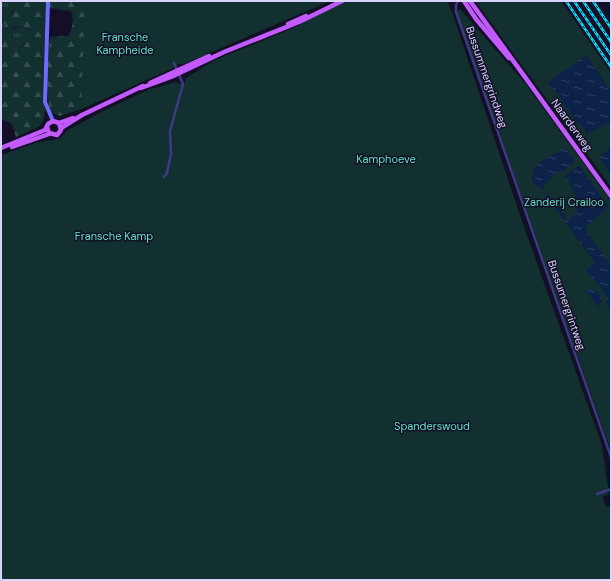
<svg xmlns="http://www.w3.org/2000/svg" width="612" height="581" font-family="'DM Sans',sans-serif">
<defs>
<pattern id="grass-tufts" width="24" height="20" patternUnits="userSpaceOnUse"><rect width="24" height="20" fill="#12302f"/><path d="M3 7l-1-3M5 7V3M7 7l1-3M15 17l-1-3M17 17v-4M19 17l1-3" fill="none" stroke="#344d4e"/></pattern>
<pattern id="forest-firs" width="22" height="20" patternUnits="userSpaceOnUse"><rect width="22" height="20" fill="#12302f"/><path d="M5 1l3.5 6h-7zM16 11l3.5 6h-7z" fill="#344d4e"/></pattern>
<pattern id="water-ripples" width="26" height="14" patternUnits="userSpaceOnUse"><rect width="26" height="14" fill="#0c2248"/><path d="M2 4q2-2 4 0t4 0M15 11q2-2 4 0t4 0" fill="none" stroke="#2f4163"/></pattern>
</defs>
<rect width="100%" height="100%" fill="#130f26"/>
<g fill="url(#grass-tufts)">
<polygon points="1,1 18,1 18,6 12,11 12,15 3,21 9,34 1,41"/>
<polygon points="18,27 32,31 31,38 16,51 12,51 8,47 12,40 10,30"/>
</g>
<g fill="url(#forest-firs)" fill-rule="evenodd">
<path d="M 11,1 L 46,1 L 43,95 L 45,110 L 44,119 L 40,126 L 16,137 L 12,124 L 1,119 L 1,41 L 9,34 L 3,21 L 12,15 L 14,9 L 18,6 L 18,1 ZM 16,26 L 31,31 C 32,40 21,50 12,51 L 8,47 L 12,40 L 10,30 Z"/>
<path d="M 49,1 L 119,1 L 174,66 L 171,69 L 81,109 L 60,116 L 52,113 C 44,100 49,54 50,37 L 68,36 C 73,28 74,19 71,11 L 49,8 Z"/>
</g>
<g fill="#12302f">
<polygon points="85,1 330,1 184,64 178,64 171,69 81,109"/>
<polygon points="346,1 447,1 453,15 522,221 602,445 609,494 602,497 607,507 611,506 611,580 1,580 1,155 38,142 59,139 68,130 103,111 150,89 176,82 179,84 185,83 186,78 215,60 298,26 313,16"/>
<polygon points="475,1 561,1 611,73 611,187"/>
<polygon points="460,9 525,83 611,201 611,451 457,12"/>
</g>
<g fill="url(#water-ripples)">
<polygon points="585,56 587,56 611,92 611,121 591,133 589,131 587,135 584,128 577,123 553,88 547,83"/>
<polygon points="611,147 611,175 599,157"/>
<path d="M 564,149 L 566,149 L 575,161 L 563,172 L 558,171 L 543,186 L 545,190 L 544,191 L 539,186 L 535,186 C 524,165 549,157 564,149 Z"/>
<path d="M 579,165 L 608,206 L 600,215 L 585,227 L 586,231 L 611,265 L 611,312 L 606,303 L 607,300 C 606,288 593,282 586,270 L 595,263 L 546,196 L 548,194 L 549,195 L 568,220 C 587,209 573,191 565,176 Z"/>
<path d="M 590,289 C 597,289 601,293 602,300 L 598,307 L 585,290 Z"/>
</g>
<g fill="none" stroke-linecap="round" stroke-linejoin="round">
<g stroke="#3d3a85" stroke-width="2.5">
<polyline points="458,1 456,5 456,12 611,457"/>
<polyline points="164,177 167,173 171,154 170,131 183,84 174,63"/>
<polyline points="597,494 611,489"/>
</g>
<polyline stroke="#6f6bff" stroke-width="4" points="48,1 45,102 53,121"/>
<g stroke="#c25bff" stroke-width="4.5">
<polyline points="464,1 476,19 509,58"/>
<polyline points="470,1 611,196"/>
<polyline points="288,24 306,16"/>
<polyline points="150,83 209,56"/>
<polyline points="141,88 171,77 224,52 299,22 342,1"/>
<polyline points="59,123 73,118"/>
<polyline points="61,128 82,115 143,86"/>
<polyline points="12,147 49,134"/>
<polyline points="1,148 45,130 48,124 53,121 59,123 61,130 57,135 49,133 47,127"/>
</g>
<g stroke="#00e5ff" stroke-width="2.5">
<g id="rail">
<polyline points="566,1 611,67"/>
<polyline points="574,1 611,55"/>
<polyline points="583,1 611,42"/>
<polyline points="593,1 611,28"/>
</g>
</g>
<use href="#rail" stroke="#130f26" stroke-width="1" stroke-dasharray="3" stroke-linecap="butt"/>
</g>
<g text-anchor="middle" stroke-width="3" stroke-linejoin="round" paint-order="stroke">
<g font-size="11" fill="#5fe0c0" stroke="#130f26">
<text x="125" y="41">Fransche<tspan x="125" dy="13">Kampheide</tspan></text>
<text x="386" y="163">Kamphoeve</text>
<text x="564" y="206">Zanderij Crailoo</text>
<text x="114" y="240">Fransche Kamp</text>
<text x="432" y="430">Spanderswoud</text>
</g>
<g font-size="11" fill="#d9d4ff" stroke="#130f26">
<text transform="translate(487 77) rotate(71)" y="4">Bussummergrindweg</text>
<text transform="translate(572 125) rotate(54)" y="4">Naarderweg</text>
<text transform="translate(567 305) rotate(71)" y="4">Bussumergrintweg</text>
</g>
</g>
<rect width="612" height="581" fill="none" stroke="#d9d4ff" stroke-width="4"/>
</svg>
